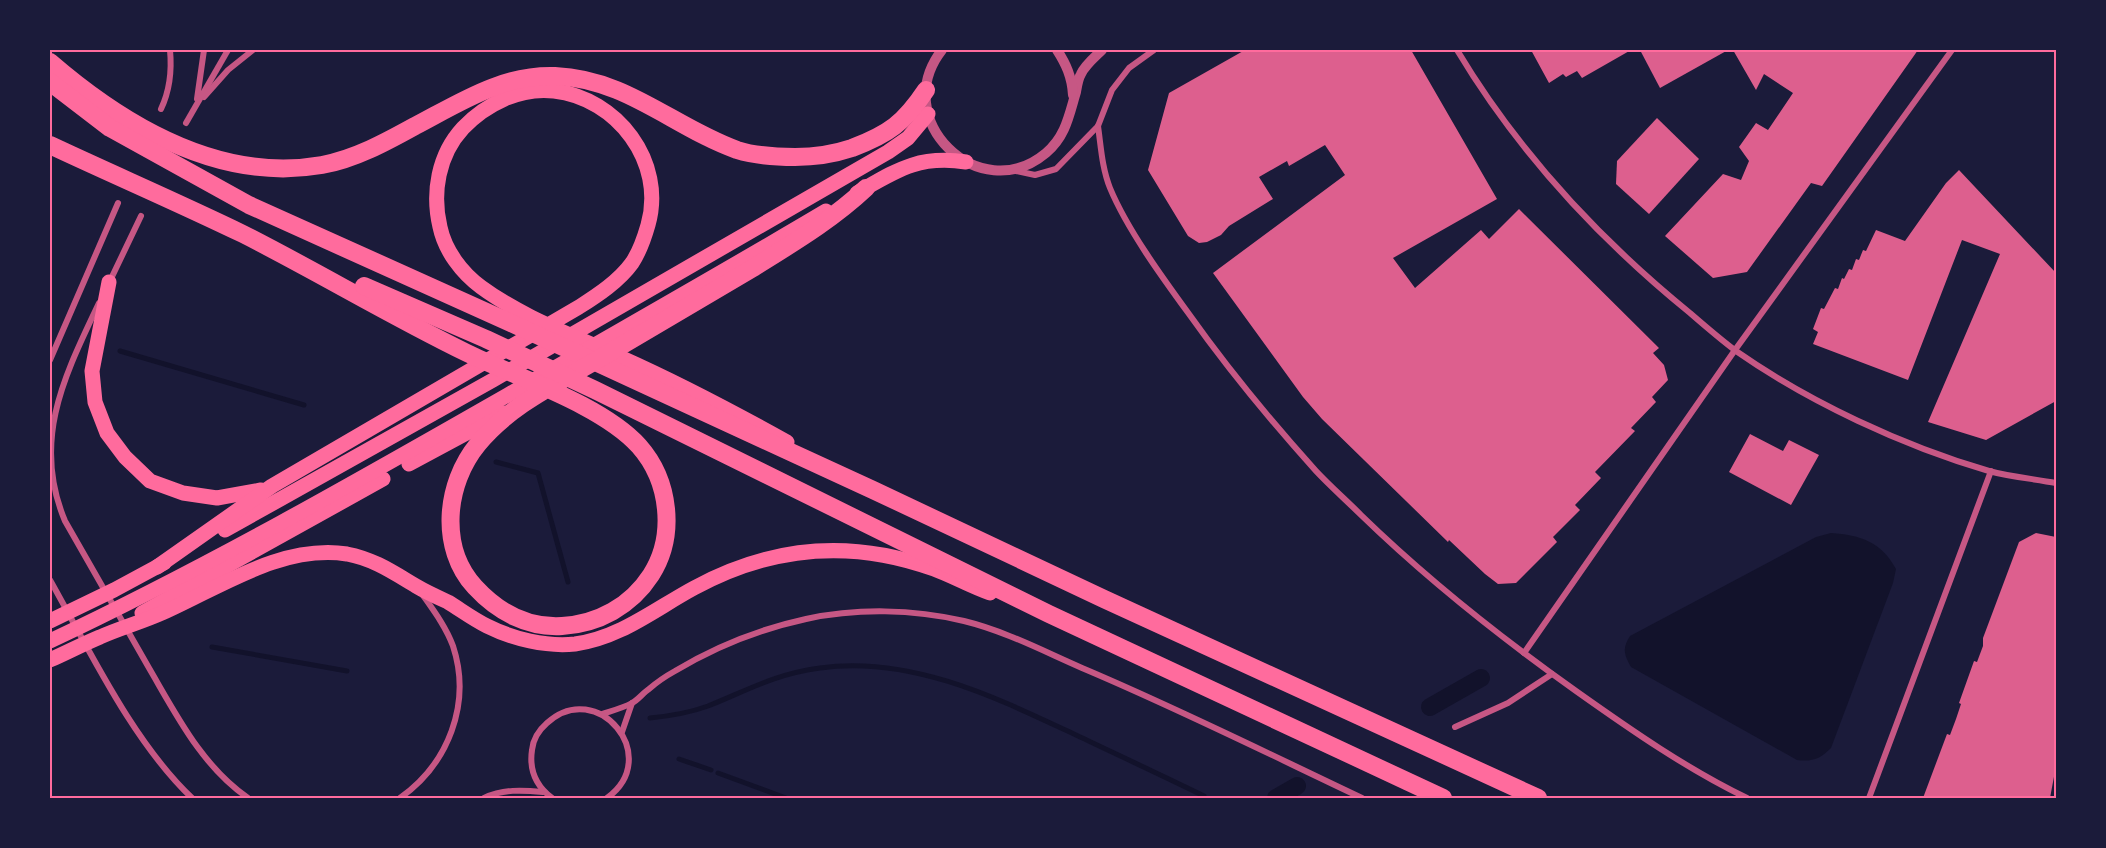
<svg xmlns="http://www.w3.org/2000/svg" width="2106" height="848" font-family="Manrope,sans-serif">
<rect width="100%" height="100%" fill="#1b1b3a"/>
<path fill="#12122b" d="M 1831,533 C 1861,535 1881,542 1896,569 L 1893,583 L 1831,748 C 1820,759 1812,762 1797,760 L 1631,667 C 1624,655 1622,648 1630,636 L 1816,537 Z"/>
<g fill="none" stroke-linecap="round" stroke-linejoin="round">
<g stroke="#12122b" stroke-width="5">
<polyline points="120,351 304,405"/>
<polyline points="496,462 538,473 568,582"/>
<polyline points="212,647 347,671"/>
<path d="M 650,718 C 670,716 689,713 708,706 C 748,690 775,674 820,668 C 910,655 997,698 1076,735 C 1118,755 1161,775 1204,796 L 1202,798"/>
<polyline points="679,759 711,770"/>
<polyline points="718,773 786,798"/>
</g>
<g stroke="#12122b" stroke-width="18">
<polyline points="1430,707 1481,678"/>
<polyline points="1276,798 1297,786"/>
</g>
</g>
<g fill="#dd5f8e">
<polygon points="1245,50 1411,50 1497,199 1393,258 1415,288 1481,230 1489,239 1519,209 1659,348 1653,353 1664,365 1668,380 1652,397 1656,402 1631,428 1635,431 1595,472 1601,478 1575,505 1580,510 1553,537 1557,542 1516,583 1498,584 1485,574 1449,540 1448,542 1322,419 1303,397 1213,273 1345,175 1325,145 1289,166 1287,161 1259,177 1273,199 1229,226 1221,235 1207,242 1199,243 1188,236 1148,170 1169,93"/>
<polygon points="1531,50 1631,50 1582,78 1577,71 1566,77 1563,74 1549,83"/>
<polygon points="1640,50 1728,50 1660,88"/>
<polygon points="1733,50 1918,50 1822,186 1811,183 1747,272 1713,278 1665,236 1723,174 1741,180 1749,161 1739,147 1756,123 1768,130 1793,93 1764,74 1756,90"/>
<polygon points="1657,118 1699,159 1649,214 1616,184 1617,161"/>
<polygon points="1959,170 2056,273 2056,401 1986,440 1928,422 2000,254 1962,240 1908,380 1813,344 1818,332 1813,329 1821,308 1824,309 1835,288 1838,289 1842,278 1844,279 1849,269 1852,270 1856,259 1859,260 1863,250 1866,251 1876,230 1905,241 1946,183"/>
<polygon points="1750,434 1783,451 1789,440 1819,455 1791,505 1729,472"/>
<polygon points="2036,533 2056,537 2056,766 2050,798 1923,798 1947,734 1950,735 1956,719 1961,704 1959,703 1974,661 1977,662 1983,646 1983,638 2019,542"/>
</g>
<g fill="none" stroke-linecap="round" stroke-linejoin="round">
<g stroke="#c65784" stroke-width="6">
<path d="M 1457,50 C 1517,150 1599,239 1690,313 C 1705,326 1720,339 1736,351 C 1809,402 1903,446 1989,471 C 2011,477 2035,479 2056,483"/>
<polyline points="204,97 228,70 253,50"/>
<polyline points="197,99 204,50"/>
<path d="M 161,109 C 170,90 172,71 170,50"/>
<polyline points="186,123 228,50"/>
<path d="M 1098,126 C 1101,147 1102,168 1110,188 C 1127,229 1162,277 1189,314 C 1228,369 1271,421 1316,471 C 1330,486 1346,500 1361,515 C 1428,580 1500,637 1576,691 C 1631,730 1687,769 1747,798"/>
<polyline points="1016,171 1035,175 1056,169 1098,126 1112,90 1129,68 1154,50"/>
<polyline points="109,283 141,216"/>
<path d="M 99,303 C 65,375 31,440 65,521 C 93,570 121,619 149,668 C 177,716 202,766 248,798"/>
<polyline points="50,360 118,203"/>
<path d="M 50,580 C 90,651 133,742 192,798"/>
<polyline points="1524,653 1735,350 1952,50"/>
<path d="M 602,714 C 611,711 623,708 632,703 C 638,700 643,693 649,689 C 657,682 666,676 675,671 C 715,647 760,629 806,619 C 857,608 913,609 964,621 C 1005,631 1043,651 1082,668 C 1177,708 1269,754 1362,798"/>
<polyline points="1455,727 1508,703 1552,674"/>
<polyline points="622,732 632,703"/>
<path d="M 400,798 C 448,764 472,704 453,646 C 446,627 434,611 422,594"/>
<path d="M 484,798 C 503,789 522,790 543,792"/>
<path d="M 552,798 C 536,786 529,770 532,750 C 533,739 539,730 547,723 C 597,677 664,757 607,798"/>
<polyline points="1869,798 1991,471"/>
</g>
<g stroke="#c65784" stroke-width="10">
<path d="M 942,50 C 888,119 979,209 1046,153 C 1066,136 1069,115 1076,92 C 1077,86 1078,79 1081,74 C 1085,65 1095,57 1102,50"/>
<path d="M 1057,50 C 1066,64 1072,77 1073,95"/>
</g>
<g stroke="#ff6b9d" stroke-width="15">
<path d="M 857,193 C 897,170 918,155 966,162"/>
<polyline points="109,282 92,371 95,402 107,433 125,457 150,481 183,493 217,498 261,490"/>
<polyline points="409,464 504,413"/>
<polyline points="225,530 493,380 888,152 908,138 928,114"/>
<path d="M 157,567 L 272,486 L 579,307 C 598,295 619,281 632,263 C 640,251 644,239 648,225 C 666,162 617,98 554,91 C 520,87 486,104 463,128 C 438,155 432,193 440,227 C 445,251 462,273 481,287 C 523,318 575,336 622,358 C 678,383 733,412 787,442"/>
<polyline points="142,613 383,479"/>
<polyline points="50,621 114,590 164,563"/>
<path d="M 50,641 C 211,565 366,476 520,388 C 622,329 725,271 826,211"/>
<path d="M 50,660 C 66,653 83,644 100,637 C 120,628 142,622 162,613 C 219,588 281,544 347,554 C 374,559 394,573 416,586 C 426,592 437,597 448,602 C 461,610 473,619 487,626 C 513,639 546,647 575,644 C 620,638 655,609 694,588 C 771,546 851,539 934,569 C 953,576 970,586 990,593"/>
</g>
<g stroke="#ff6b9d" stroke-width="18">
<path d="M 50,62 C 123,125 220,183 322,165 C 355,159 386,142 415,126 C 459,103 503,74 555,76 C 627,79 673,127 737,150 C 756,156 776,157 795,157 C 814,157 834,154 852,148 C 889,134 904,123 926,90"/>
<polyline points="50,82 110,128 249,205 511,323 873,490 1104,599 1538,798"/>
<path d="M 50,145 C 114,175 179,203 243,234 C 318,272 391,316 467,353 C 518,378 602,405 639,446 C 670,481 676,536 651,575 C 631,606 598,624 562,626 C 528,628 498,612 475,587 C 439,548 445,484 478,444 C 509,406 556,384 597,360 C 649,329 701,299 753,268 C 793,243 832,220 866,188"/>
<polyline points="364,286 486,339 595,390 1049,614 1443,798"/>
</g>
</g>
<rect width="2106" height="848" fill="none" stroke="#1b1b3a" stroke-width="102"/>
<rect x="51" y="51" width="2004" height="746" fill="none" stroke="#ff6b9d" stroke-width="2"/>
</svg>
